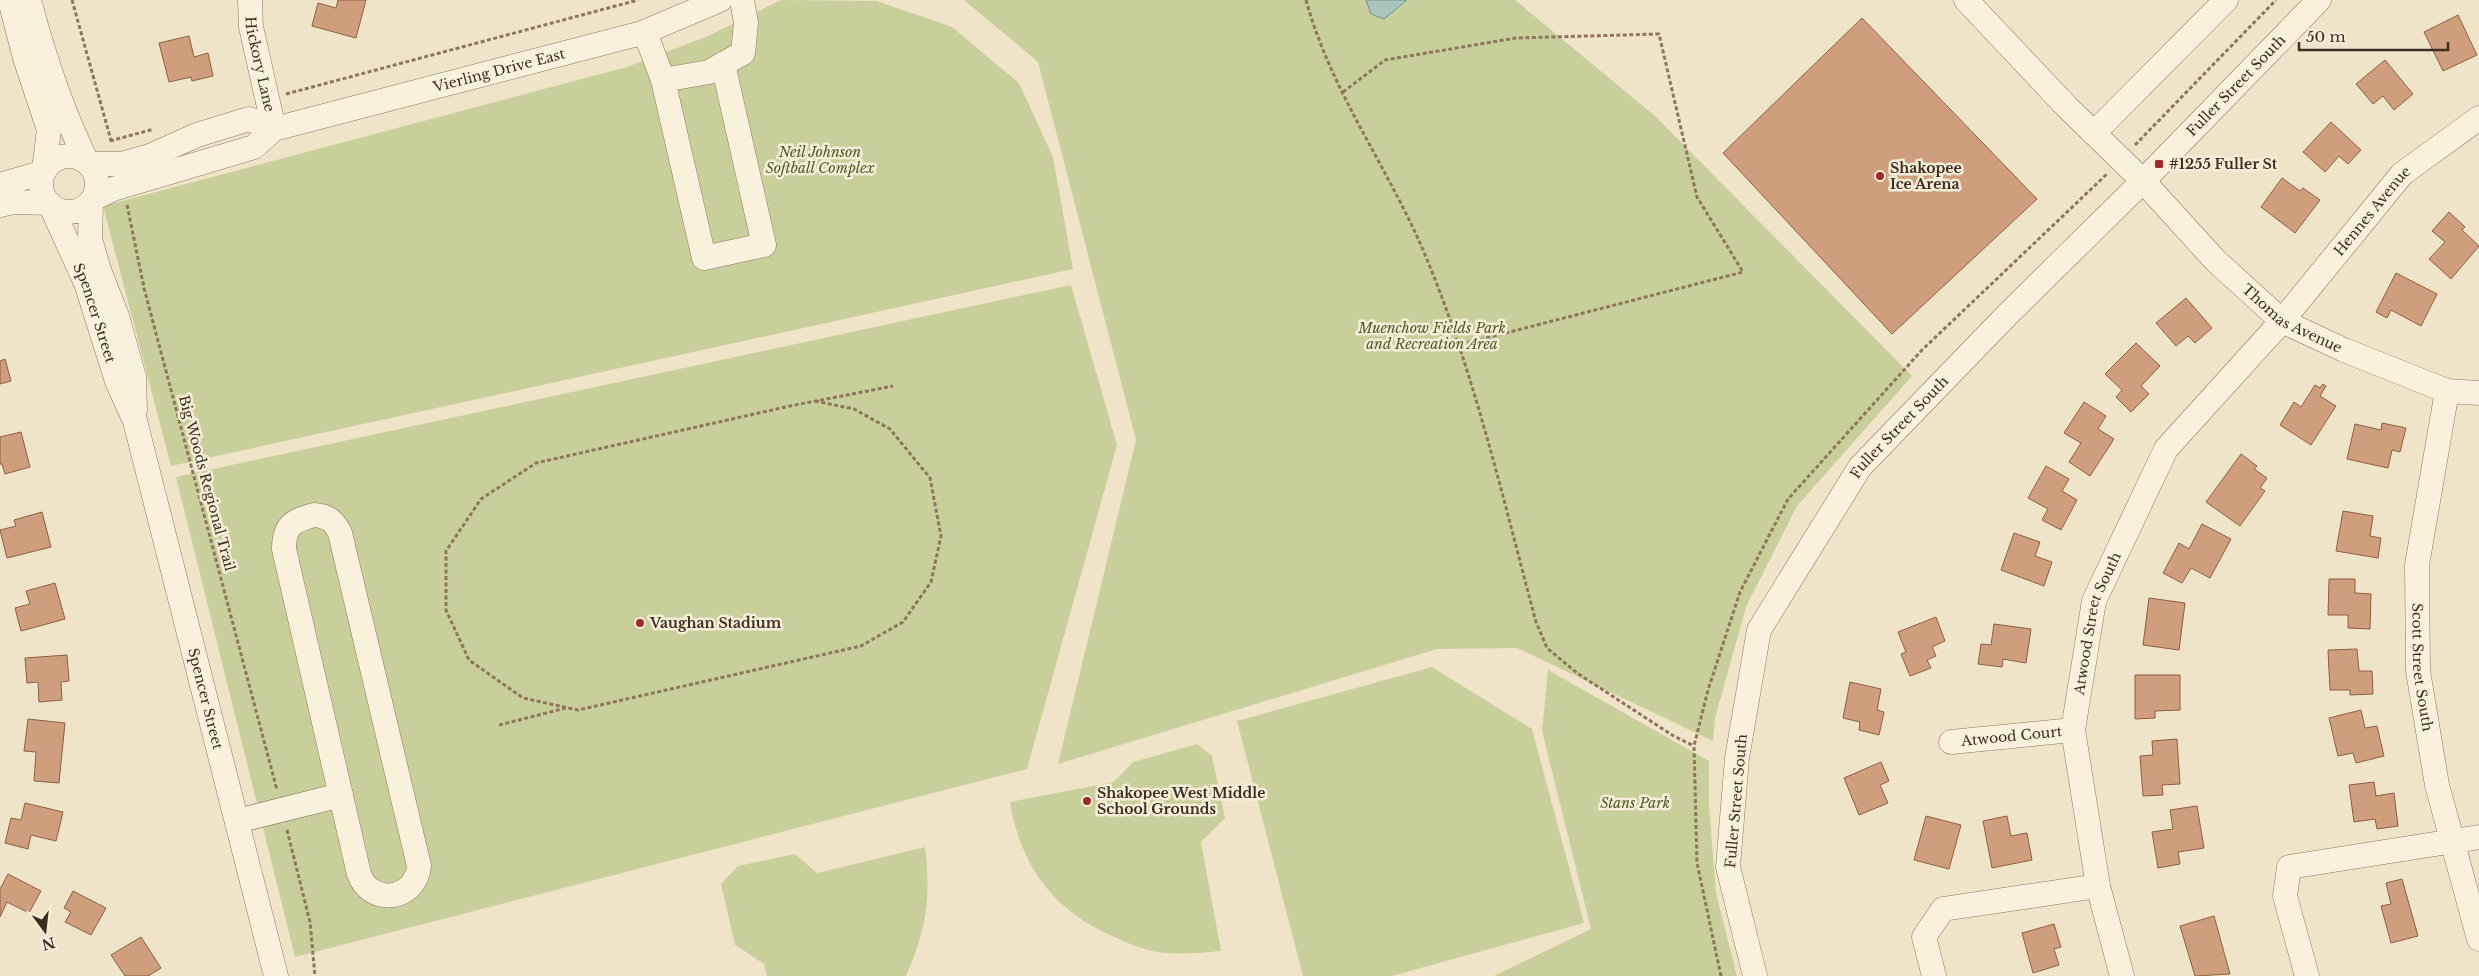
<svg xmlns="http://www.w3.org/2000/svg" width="2479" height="976" font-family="'Libre Baskerville',serif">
<rect width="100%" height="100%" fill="#f0e4c8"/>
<g fill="#c9cf9b">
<polygon points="781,0 877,1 952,27 1019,83 1053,157 1073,269 171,466 103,206 627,67 708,36"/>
<polygon points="964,0 1515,0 1655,116 1912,376 1797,506 1746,607 1715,718 1713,741 1517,648 1437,649 1058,764 1136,440 1038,62"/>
<polygon points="1071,285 1117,445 1027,769 295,957 176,477"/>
<polygon points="1432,667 1532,729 1584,923 1392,976 1303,976 1237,721"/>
<polygon points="1548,670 1709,761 1709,806 1716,893 1737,976 1494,976 1591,929 1542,731"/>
<path d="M 1197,744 L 1212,756 L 1225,818 L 1201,842 L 1221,951 C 1200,953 1178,955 1157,952 C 1141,949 1125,942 1110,935 C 1052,909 1020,864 1010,802 L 1114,782 L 1133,762 Z"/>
<path d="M 925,847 C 931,897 927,929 906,976 L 767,976 L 764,964 L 735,945 L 721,884 L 738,866 L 795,854 L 817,873 Z"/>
</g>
<polygon fill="#a9c4bc" stroke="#6f938a" points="1366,0 1407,0 1384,19 1371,14"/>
<g fill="#cf9f7d" stroke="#8d5f41">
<polygon points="338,0 366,0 356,38 312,26 318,3 336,8"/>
<polygon points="2458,15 2477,55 2443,71 2424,32"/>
<polygon points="1862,18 2037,199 1892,334 1723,153"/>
<polygon points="189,36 194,57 208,53 213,76 192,81 191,77 169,82 159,43"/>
<polygon points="2385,60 2413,94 2394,110 2383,96 2373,104 2356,84"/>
<polygon points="2331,122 2361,150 2348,164 2339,156 2325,172 2303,152"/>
<polygon points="2282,178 2300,191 2303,188 2320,200 2295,233 2261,207"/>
<polygon points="2449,212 2465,227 2462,230 2479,246 2451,279 2429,259 2445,242 2432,231"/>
<polygon points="2396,273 2437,294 2421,326 2391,310 2387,318 2376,312"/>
<polygon points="2186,298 2212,328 2195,343 2188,336 2176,346 2156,323"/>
<polygon points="2136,343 2160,366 2141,386 2149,394 2131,412 2116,397 2122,390 2105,374"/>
<polygon points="5,359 11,381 0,384 0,361"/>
<polygon points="2323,384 2326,386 2320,396 2336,406 2311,445 2280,425 2294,402 2301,407 2315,385 2320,388"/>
<polygon points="2084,402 2106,416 2098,429 2114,439 2090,476 2069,462 2081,443 2064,433"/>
<polygon points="2382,423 2406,428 2400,452 2392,450 2388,468 2347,459 2355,424 2381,430"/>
<polygon points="21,432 30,467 5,474 2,464 0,464 0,437"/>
<polygon points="2241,454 2257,466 2254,469 2267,478 2260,488 2265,491 2240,526 2206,502"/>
<polygon points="2046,466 2069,479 2062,491 2077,500 2061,530 2042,520 2048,509 2028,498"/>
<polygon points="2343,511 2373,516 2370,536 2381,538 2378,558 2336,551"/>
<polygon points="42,512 51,547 7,558 0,530 16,526 14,520"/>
<polygon points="2202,524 2231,539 2210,578 2191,568 2182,583 2163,573 2179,543 2189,549"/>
<polygon points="2014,533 2040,542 2035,556 2052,562 2044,586 2001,570"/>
<polygon points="2329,579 2355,579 2355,593 2371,594 2370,629 2348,628 2348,615 2328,615"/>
<polygon points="55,583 65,619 21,631 15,608 30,604 26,591"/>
<polygon points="2149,598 2185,603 2179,650 2143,645"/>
<polygon points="1936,617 1945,641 1932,647 1936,656 1927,660 1931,668 1910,676 1901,654 1906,652 1898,632"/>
<polygon points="1994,624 2031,629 2026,663 2003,659 2002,667 1978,664 1981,644 1991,645"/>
<polygon points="2357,649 2359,671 2372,671 2373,694 2350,695 2350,690 2330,690 2328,650"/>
<polygon points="67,655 69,681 61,682 62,700 39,702 38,682 27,683 25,658"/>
<polygon points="2135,675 2180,675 2180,710 2155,711 2155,718 2135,719"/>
<polygon points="1850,682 1881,689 1877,710 1884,712 1879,735 1859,730 1860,722 1843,718"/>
<polygon points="2361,710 2365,728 2377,726 2384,756 2356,763 2353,753 2338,756 2329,718"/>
<polygon points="28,719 65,723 59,783 34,781 36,752 24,751"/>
<polygon points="2177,739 2180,784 2162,785 2163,795 2143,796 2140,756 2153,755 2152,741"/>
<polygon points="1881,762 1889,781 1880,785 1888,803 1859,815 1844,778"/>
<polygon points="2374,782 2376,796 2394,793 2398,826 2377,829 2375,819 2354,822 2349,785"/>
<polygon points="25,803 63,812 56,841 31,835 28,849 5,843 11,818 21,820"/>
<polygon points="2197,806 2204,848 2178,852 2180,864 2158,868 2152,832 2173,829 2170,810"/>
<polygon points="1926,816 1961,825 1949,869 1914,860"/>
<polygon points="2007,816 2011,836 2027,833 2032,860 1992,868 1983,821"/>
<polygon points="8,874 41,891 29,913 7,902 0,917 0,889"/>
<polygon points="2402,879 2418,936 2391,943 2381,906 2391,904 2386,883"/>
<polygon points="73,891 106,908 91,935 65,922 71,912 64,908"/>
<polygon points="2214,916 2230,974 2195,976 2180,926"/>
<polygon points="2054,924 2061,947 2054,949 2059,965 2033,973 2022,933"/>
<polygon points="141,937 161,968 148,976 125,976 111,955"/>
</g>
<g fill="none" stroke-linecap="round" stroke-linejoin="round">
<g stroke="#8d765c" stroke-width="25">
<g id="minor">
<polyline points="10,0 25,58 49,130 44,170"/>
<path d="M 29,0 C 44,57 61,109 87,162"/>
<path id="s1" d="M 250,0 L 251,27 L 274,129"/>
<path id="s2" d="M 1966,0 L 2066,106 L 2143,181 L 2216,261 L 2282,321 L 2344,350 L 2447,391 L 2479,393"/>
<polyline points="645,32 663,80 709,72 743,53 746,23 742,0"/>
<polyline points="663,80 704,258 764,245 723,64"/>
<polyline points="2094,133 2226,0"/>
<circle cx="69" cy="184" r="28"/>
<polyline points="89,164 121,164 150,156 197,135 249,119 274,129"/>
<polyline points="0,185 44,172"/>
<path id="s3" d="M 93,199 L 113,189 L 254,147 L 274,129 L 642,33 L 720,0"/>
<polyline points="91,202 90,239 99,270 117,316 134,377 135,410"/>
<path id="s4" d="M 50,204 L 86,283 L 117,381 L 135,421 L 276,976"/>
<polyline points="0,205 13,202 49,203"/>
<path id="s5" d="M 2447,391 L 2417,565 L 2418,671 L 2437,785 L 2479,939"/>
<path d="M 314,515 C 328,516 334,521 340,533 L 419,866 C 416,900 371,907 359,874 L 284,549 C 284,525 293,521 314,515 Z"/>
<path id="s6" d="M 1951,742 L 2073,730"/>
<polyline points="237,821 341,795"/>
<path id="s7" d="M 1755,976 L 1728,867 L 1737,758 L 1759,630 L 1860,467 L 2009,313 L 2143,181 L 2319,0"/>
<polyline points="1934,976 1924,937 1943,909 2098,886"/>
<path id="s8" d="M 2122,976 L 2098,886 L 2073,730 L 2094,601 L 2166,449 L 2282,321 L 2402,174 L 2479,118"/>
<polyline points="2307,976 2285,896 2289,867 2479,837"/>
</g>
</g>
<g stroke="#8d765c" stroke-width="3" stroke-dasharray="4 2.5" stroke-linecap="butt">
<polyline points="72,0 112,144"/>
<path d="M 1306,0 C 1331,92 1390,170 1426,257 C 1475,375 1503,499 1536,622 L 1547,648 L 1577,673 L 1672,735 L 1694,746"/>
<polyline points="1343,92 1385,60 1516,38 1659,34 1697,197 1743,272 1459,345"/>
<polyline points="286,94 638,0"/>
<polyline points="110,141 154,129"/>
<polyline points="2135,145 2276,0"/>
<polyline points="127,205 144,288 277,790"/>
<polyline points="815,401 854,409 890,429 930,478 941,536 931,582 903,622 861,646 578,710 523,698 469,660 446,610 446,551 481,499 536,463 790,406 893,386"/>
<polyline points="499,725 566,708"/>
<polyline points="287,830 310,922 315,976"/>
<polyline points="1721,976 1697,863 1694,746 1708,690 1740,592 1788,499 1922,350 2107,174"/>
</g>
<use href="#minor" stroke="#faf1dc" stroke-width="24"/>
</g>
<g fill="#9e2a2b" stroke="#f7eed8" stroke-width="2">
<rect x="2154" y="159" width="10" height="10" rx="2.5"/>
<circle cx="1880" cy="176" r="5"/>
<circle cx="640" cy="623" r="5"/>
<circle cx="1087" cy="801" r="5"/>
</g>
<g text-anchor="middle" stroke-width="5" stroke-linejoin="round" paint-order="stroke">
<g font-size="14" fill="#3d2e20" stroke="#f7eed8">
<text dy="5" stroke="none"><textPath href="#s1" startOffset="65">Hickory Lane</textPath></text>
<text dy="5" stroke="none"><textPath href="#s3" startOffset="429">Vierling Drive East</textPath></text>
<text dy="5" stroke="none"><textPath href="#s7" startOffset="1079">Fuller Street South</textPath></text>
<text dy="5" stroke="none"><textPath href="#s8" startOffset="865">Hennes Avenue</textPath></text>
<text dy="5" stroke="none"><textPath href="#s4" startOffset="118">Spencer Street</textPath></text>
<text dy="5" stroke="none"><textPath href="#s2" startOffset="458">Thomas Avenue</textPath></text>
<text dy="5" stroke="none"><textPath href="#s7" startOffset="599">Fuller Street South</textPath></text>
<text transform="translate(207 483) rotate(75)" y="5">Big Woods Regional Trail</text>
<text dy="5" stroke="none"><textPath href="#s8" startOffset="361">Atwood Street South</textPath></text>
<text dy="5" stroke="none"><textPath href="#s5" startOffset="279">Scott Street South</textPath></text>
<text dy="5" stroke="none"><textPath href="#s4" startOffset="520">Spencer Street</textPath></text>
<text dy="5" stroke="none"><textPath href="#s6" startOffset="61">Atwood Court</textPath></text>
<text transform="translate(1736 801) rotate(-85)" y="5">Fuller Street South</text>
</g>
<g font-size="14" font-style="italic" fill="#4d5a26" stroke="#f7eed8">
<text x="820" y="157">Neil Johnson<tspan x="820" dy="16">Softball Complex</tspan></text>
<text x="1432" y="333">Muenchow Fields Park<tspan x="1432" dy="16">and Recreation Area</tspan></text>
<text x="1635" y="808">Stans Park</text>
</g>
<g font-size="14" font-weight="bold" fill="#3d2e20" stroke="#f7eed8" text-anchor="start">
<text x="2169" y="169">#1255 Fuller St</text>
<text x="1890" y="173">Shakopee<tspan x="1890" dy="16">Ice Arena</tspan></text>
<text x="650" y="628">Vaughan Stadium</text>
<text x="1097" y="798">Shakopee West Middle<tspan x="1097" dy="16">School Grounds</tspan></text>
</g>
</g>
<g transform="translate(45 931) rotate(165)" stroke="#f7eed8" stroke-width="4" paint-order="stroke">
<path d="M0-4L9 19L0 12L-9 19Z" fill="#3d2e20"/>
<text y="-8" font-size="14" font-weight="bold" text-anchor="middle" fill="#3d2e20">N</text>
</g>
<path d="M2299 42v8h149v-8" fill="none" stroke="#3d2e20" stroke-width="2.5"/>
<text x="2306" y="42" font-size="15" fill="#3d2e20" stroke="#f7eed8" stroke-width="4" paint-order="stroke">50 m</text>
</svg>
